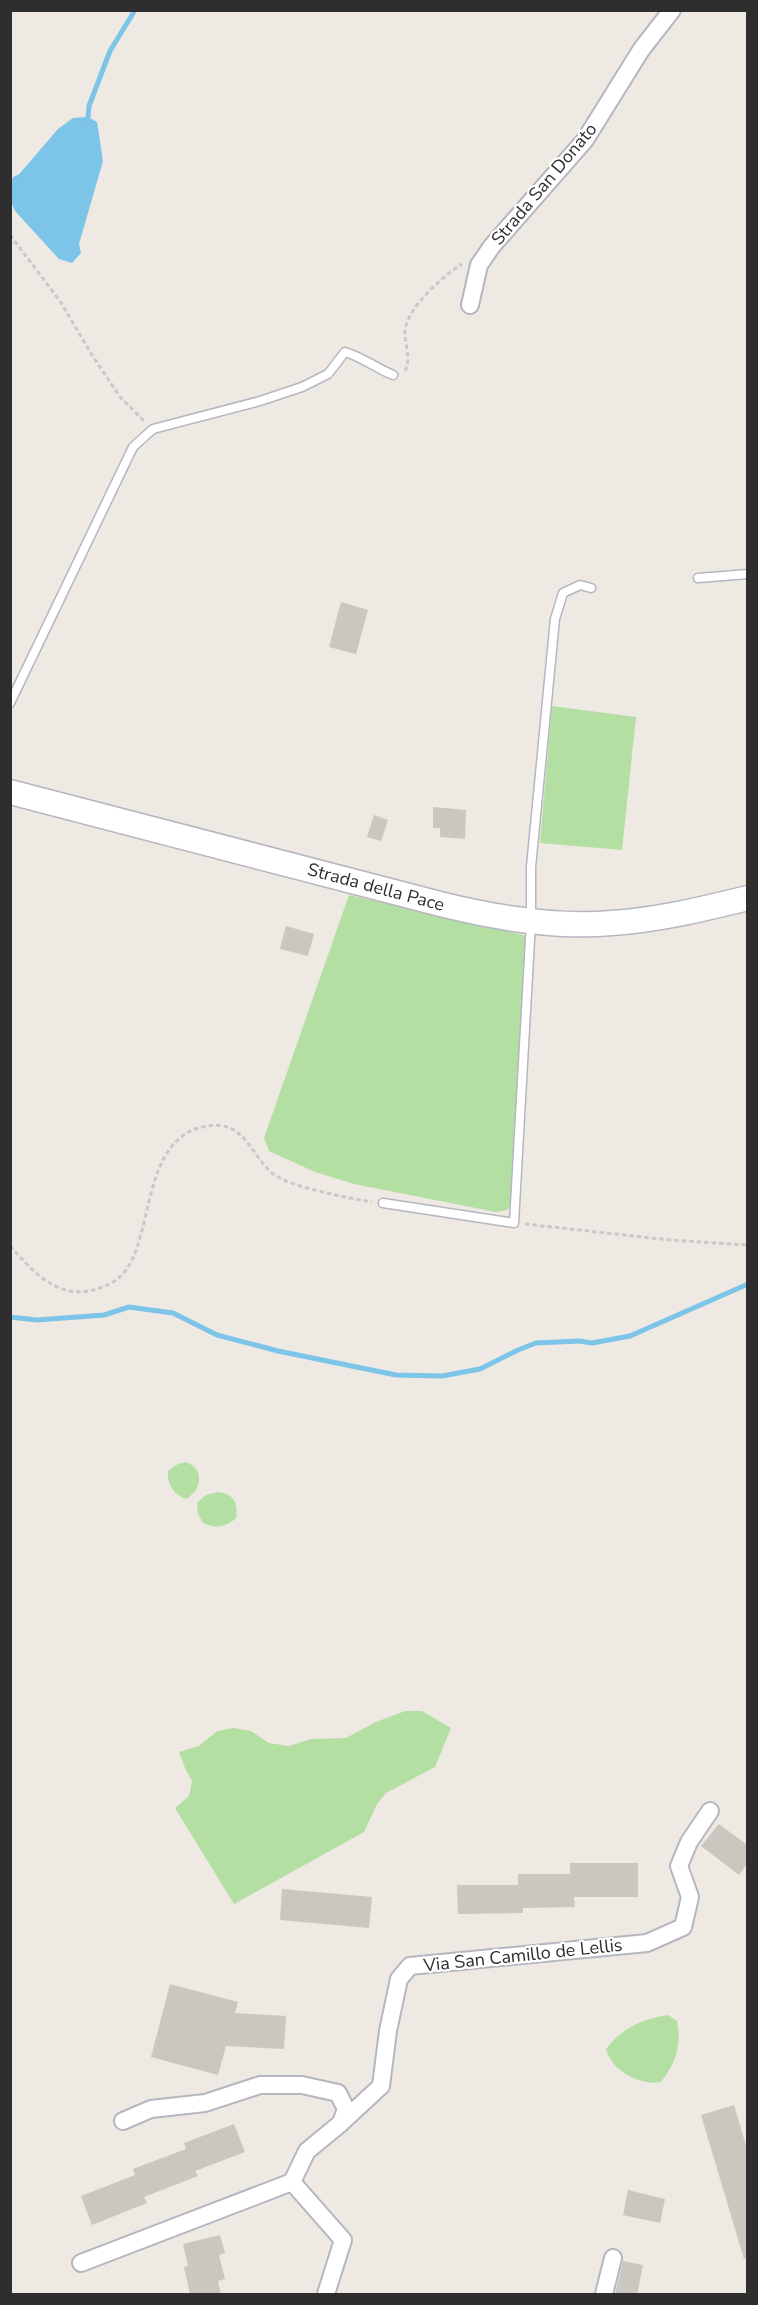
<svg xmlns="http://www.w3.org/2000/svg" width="758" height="2305" font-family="'Nunito Sans',sans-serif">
<rect width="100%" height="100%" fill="#eee9e2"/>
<g fill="#b3e0a2">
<polygon points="552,706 636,717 622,850 540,843"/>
<polygon points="349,895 527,936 513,1203 507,1210 496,1212 354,1184 315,1172 269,1151 264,1138"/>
<path d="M 186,1462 C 205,1469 202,1490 186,1499 C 173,1494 167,1484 168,1471 L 178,1464 Z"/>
<path d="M 218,1492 C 234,1494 238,1502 236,1518 C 226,1527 216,1529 203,1523 L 198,1514 L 197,1503 L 206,1495 Z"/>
<polygon points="405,1711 422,1711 451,1728 435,1767 386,1793 377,1804 364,1832 234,1904 175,1808 189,1796 192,1781 185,1768 179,1752 199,1746 217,1731 234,1728 251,1731 269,1743 289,1746 311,1739 346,1738 376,1722"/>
<path d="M 668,2015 L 677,2021 C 682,2044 676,2063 661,2082 C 639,2086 611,2070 606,2049 C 622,2028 642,2019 668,2015 Z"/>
</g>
<polygon fill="#7cc4e8" points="88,117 97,122 103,161 79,244 81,253 72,263 59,259 15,211 11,202 10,186 15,179 58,129 73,118"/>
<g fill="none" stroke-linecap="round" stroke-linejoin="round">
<g stroke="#7cc4e8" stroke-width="5">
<polyline points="84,122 88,117 89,106 110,51 135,10"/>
<polyline points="10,186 15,179 21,176"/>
<polyline points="10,1317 37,1320 104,1315 129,1307 173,1313 217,1335 278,1351 396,1375 442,1376 480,1369 518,1350 536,1343 579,1341 592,1343 630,1336 748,1284"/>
</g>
</g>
<g fill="#cac7c0">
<polygon points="341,602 368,610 356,654 329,647"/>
<polygon points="433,807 466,810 465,839 440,837 440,828 433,828"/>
<polygon points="374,815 388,820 381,841 367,837"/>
<polygon points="286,926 314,934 308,956 280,949"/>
<polygon points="719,1824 747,1845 747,1864 739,1875 701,1846"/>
<polygon points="570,1863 638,1863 638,1897 574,1897 575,1907 523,1908 523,1913 458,1914 457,1885 518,1885 518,1874 570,1874"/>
<polygon points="282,1889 372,1897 369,1928 280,1920"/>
<polygon points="170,1984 238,2002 235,2013 286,2016 284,2049 226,2046 218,2075 151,2057"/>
<polygon points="734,2105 747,2149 747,2258 744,2259 701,2115"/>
<polygon points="234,2124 245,2152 195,2171 198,2176 144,2197 147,2203 92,2225 81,2196 135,2175 133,2169 186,2149 184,2143"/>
<polygon points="628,2190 665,2199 660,2223 623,2215"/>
<polygon points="220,2235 225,2253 219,2255 225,2279 218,2281 221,2295 190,2295 184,2267 188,2266 183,2244"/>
<polygon points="623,2261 643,2265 637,2295 615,2295"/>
</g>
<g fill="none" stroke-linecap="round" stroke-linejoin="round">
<g stroke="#b5b6c0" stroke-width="11">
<g id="lane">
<polyline points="698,578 748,574"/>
<path d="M 10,703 L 133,447 L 153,429 L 260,401 L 302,387 L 328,374 L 345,352 C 362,357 376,368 393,375"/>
<polyline points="383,1203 514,1223 531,922 531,867 555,619 563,593 580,585 591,588"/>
</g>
</g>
<g stroke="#b5b6c0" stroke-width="20">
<g id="street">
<polyline points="470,305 479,265 492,246 585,140 641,50 672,10"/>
<polyline points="123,2121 151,2109 205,2103 260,2085 302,2085 338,2093 346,2109 341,2123"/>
<polyline points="81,2263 292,2182"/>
<polyline points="326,2294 343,2240 292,2182 307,2151 341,2123 381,2086 388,2031 399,1979 410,1966 647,1943 683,1927 690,1897 679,1866 689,1842 710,1811"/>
<polyline points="604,2294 613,2258"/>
</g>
</g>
<g stroke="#b5b6c0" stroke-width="27">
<path id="secondary" d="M 10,792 L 444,905 C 498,918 556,928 612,923 C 658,920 703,909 748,898"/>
</g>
<g stroke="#c9c9c9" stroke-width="3" stroke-dasharray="4.5 3" stroke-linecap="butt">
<polyline points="10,235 60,301 92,355 120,397 145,422"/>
<path d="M 405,371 C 412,357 404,345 405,330 C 408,307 443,276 462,264"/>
<polyline points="525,1224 670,1240 748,1245"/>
<path d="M 10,1246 C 31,1269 54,1297 89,1291 C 103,1288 118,1282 127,1269 C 154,1228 143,1136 207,1126 C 245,1120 250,1154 272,1173 C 288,1187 349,1198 372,1202"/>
</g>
<use href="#lane" stroke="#fff" stroke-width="8"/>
<use href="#street" stroke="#fff" stroke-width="16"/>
<use href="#secondary" stroke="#fff" stroke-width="24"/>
</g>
<g text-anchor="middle" stroke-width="4.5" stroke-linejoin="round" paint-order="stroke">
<g font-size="18" fill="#2e2e2e" stroke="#fff">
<text transform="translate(544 184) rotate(-50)" y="6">Strada San Donato</text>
<text transform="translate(376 887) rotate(15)" y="6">Strada della Pace</text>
<text transform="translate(523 1955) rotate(-6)" y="6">Via San Camillo de Lellis</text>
</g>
</g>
<rect width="758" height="2305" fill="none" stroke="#2e2e2e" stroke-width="24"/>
</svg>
